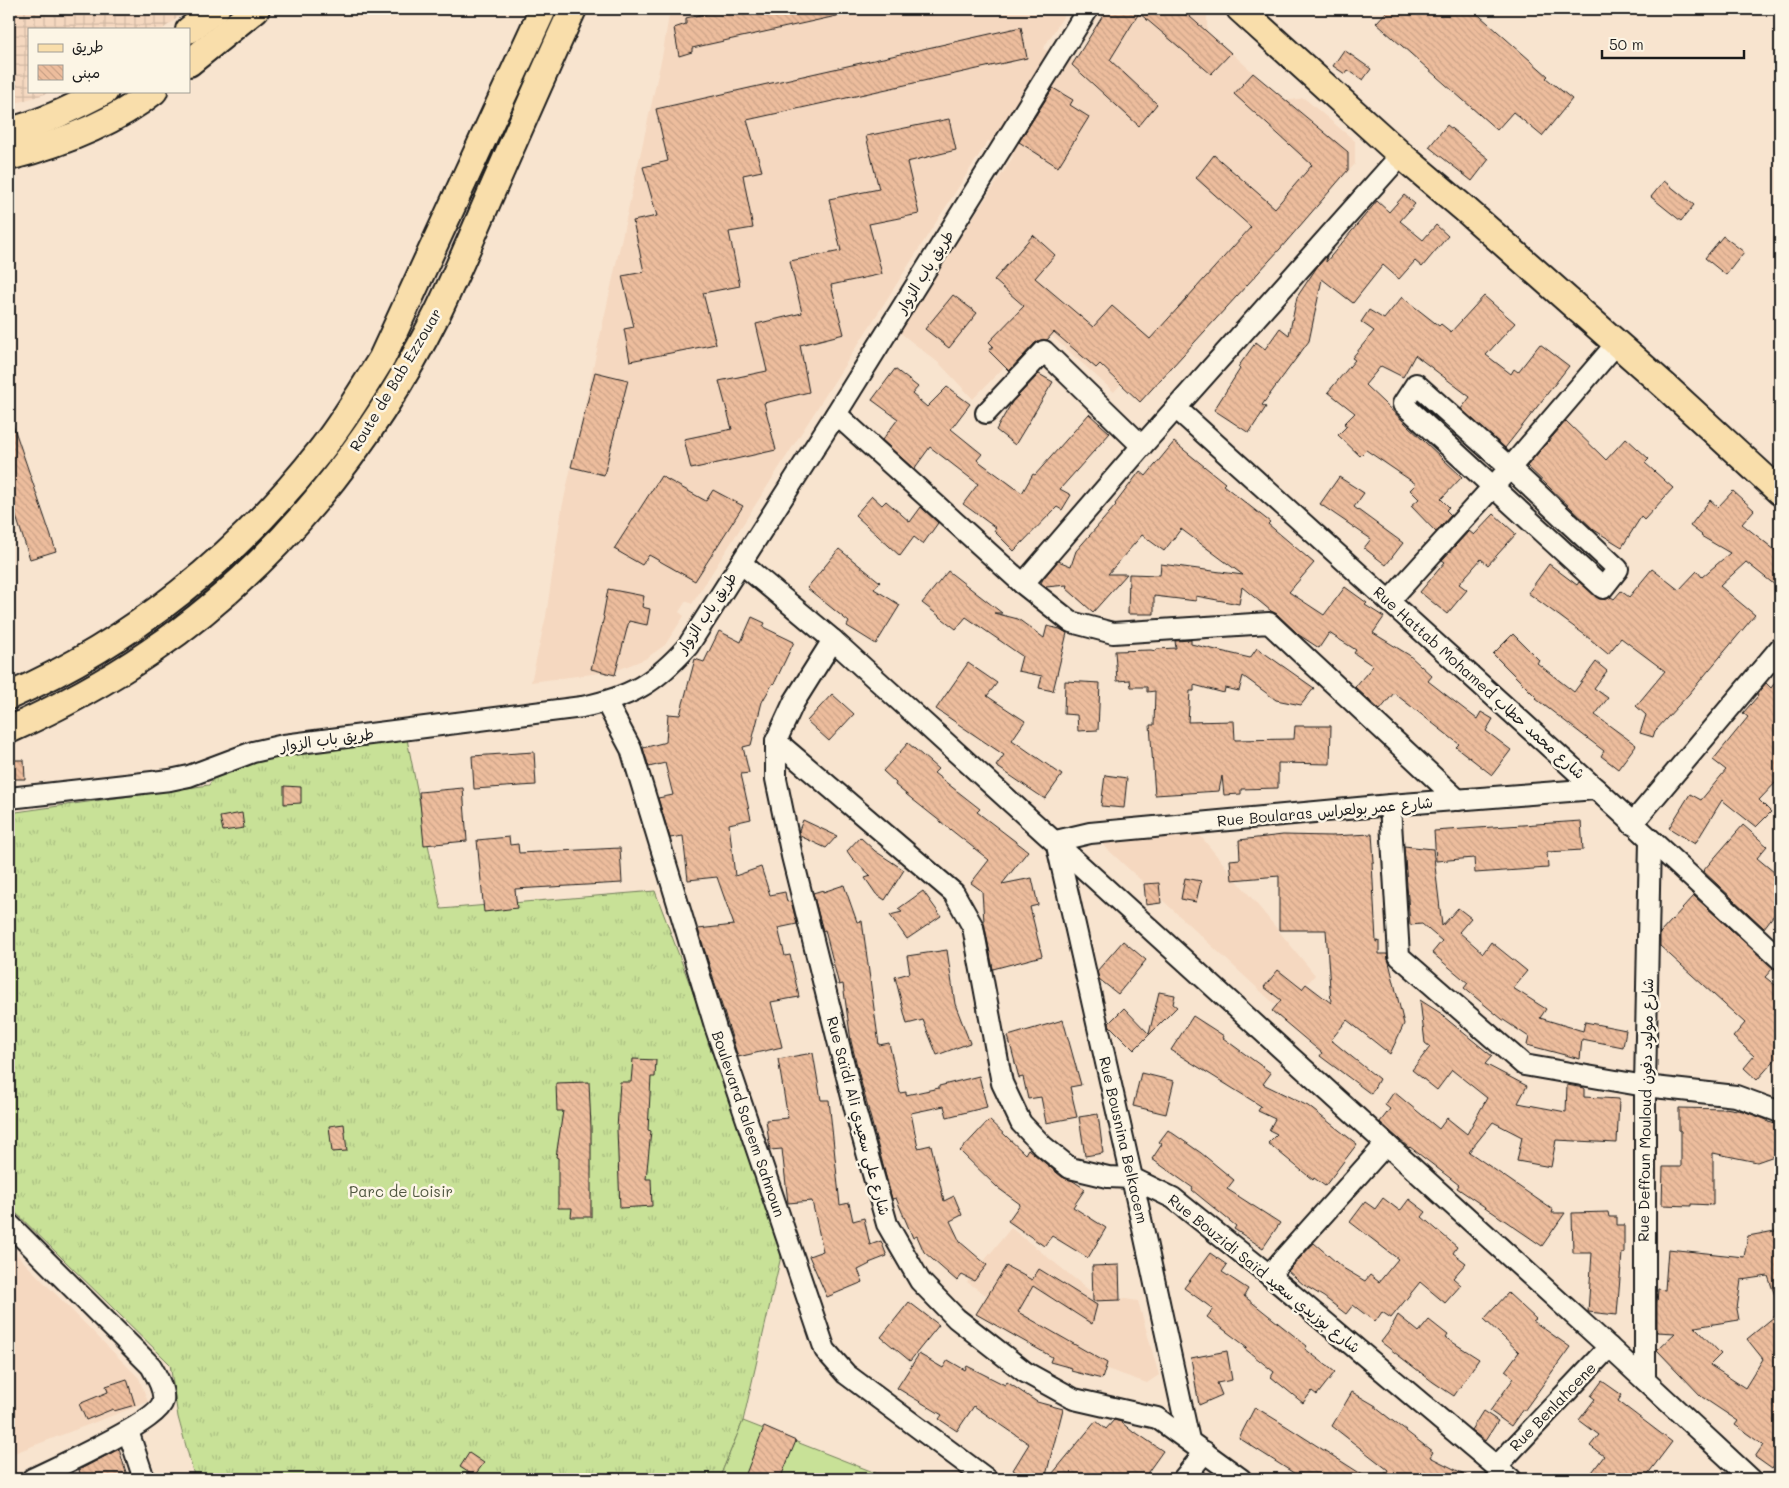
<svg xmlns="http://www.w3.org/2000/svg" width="1789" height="1488" font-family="Mali,'Playpen Sans Arabic',sans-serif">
<defs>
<pattern id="industrial-grid" width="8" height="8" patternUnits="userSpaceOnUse" patternTransform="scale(1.25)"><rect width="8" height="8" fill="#f5d8c0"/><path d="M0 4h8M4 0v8" fill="none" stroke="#d1b9a4"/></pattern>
<pattern id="grass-tufts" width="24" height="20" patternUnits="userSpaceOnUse" patternTransform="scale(1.25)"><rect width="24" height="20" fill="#c8e197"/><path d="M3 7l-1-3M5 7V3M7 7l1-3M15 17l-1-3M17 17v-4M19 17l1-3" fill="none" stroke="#abc082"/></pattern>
<pattern id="building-back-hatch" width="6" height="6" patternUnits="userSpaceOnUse" patternTransform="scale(1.25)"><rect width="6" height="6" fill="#edbd9d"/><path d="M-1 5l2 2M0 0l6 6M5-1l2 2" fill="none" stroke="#cba287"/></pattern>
</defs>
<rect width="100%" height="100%" fill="#f8e4cf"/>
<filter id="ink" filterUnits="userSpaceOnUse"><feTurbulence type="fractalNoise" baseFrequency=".02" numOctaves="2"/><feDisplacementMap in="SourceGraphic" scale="10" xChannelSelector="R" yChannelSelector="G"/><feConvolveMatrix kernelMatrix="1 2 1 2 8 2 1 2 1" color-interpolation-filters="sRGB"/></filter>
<g filter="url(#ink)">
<g fill="#f5d8c0">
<polygon points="670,9 1068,9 1043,49 1075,61 1107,9 1205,9 1207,11 1207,31 1285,101 1304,98 1355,141 1355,164 1140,402 1121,384 1114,392 1046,331 1009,362 973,399 940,364 898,331 1013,157 988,141 692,604 686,601 679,612 684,616 665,645 645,659 615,671 531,682 546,616 562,508 663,52"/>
<polygon points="1189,822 1315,975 1282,1011 1090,833"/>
<polygon points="1011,1228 1094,1294 1138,1301 1159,1375 1147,1383 1081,1360 967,1282"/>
<polygon points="9,1247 139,1378 148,1402 9,1455"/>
</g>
<polygon fill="url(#industrial-grid)" points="9,9 189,9 163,29 29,29 29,91 55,91 9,105"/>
<polygon fill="url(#grass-tufts)" stroke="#727e5a" points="407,739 441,909 655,891 785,1239 743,1421 719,1479 195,1479 178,1417 170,1364 9,1206 9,813 209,785 225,761"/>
<polygon fill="#c8e197" stroke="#727e5a" points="743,1421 891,1479 719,1479"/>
<g fill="url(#building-back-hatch)" stroke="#1c1c1c">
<polygon points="726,9 841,9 841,15 692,48 692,52 679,56 674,28 686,24 686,18"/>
<polygon points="1107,9 1181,9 1231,53 1211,74 1139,13 1110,60 1157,104 1139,126 1072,65"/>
<polygon points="1389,9 1472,9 1548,76 1546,78 1572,99 1542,136 1513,112 1497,130 1376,23"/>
<polygon points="1021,27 1027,58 747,120 762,171 743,175 753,228 729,232 740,286 703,293 716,344 630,361 624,329 634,327 622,276 644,272 633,221 657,216 643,167 668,161 656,109"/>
<polygon points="1344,50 1371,69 1363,80 1348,70 1345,74 1333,66"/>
<polygon points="1253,73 1348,152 1348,170 1280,249 1140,402 1100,364 1096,368 1054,332 1047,340 1041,340 1035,343 1009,371 989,351 993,346 989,342 1024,306 994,280 1033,235 1055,255 1035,278 1093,327 1112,306 1150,339 1251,227 1196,178 1214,155 1275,208 1312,165 1234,94"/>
<polygon points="1053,88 1073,100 1070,105 1089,117 1058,167 1019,142"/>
<polygon points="949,119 956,150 907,162 919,214 869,224 882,274 831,285 844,334 800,345 809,392 764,403 776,450 691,469 684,439 732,429 719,381 767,371 756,324 802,313 790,261 841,251 829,199 879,189 866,136"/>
<polygon points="1447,125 1489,159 1472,181 1429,147"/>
<polygon points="1664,181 1694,205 1681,221 1651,197"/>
<polygon points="1404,195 1415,204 1400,221 1423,240 1436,225 1448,236 1422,267 1415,261 1399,279 1383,265 1353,303 1322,279 1309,341 1262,405 1266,407 1249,433 1214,410 1240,369 1238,367 1256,342 1265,349 1280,328 1289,335 1297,297 1317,267 1327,256 1326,262 1377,201 1389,212"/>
<polygon points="1723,236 1744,252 1726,275 1705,258"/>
<polygon points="953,295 977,313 949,348 925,329"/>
<polygon points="1484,296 1515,323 1486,355 1511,374 1514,369 1518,372 1540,344 1569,366 1505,448 1461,409 1470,397 1415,355 1403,377 1381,366 1365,385 1462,477 1441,499 1449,507 1446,510 1451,515 1436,532 1411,506 1419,499 1410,490 1416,484 1366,450 1360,456 1338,435 1347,426 1344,424 1355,413 1328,392 1355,360 1352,358 1374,331 1361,322 1369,310 1384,319 1402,297 1439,326 1441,324 1451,332"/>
<polygon points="895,369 918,387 912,394 927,407 947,387 970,404 951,429 982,454 977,460 1022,493 1033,474 1035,475 1089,414 1110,433 1060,489 1071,495 1062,510 1057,507 1014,551 994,531 996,528 963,504 978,484 930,447 914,469 882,440 898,419 872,400"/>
<polygon points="595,372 628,380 604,475 571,467"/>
<polygon points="1039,374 1053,382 1015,445 996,430 1012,402"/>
<polygon points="9,419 11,419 56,551 30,559 9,495"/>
<polygon points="1566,421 1606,460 1626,438 1649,459 1645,463 1673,488 1644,520 1641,517 1622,547 1594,530 1527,466"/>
<polygon points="1174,442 1225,483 1223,485 1270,522 1268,524 1314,563 1289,592 1324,615 1345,587 1367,603 1365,605 1384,617 1373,633 1409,655 1432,676 1428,681 1477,719 1481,712 1493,719 1486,731 1511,750 1492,775 1456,747 1459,744 1394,693 1380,710 1355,687 1373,666 1354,653 1356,650 1329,633 1319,648 1299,635 1277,614 1271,611 1242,587 1239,604 1196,596 1196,601 1154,596 1154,614 1128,614 1129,574 1160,575 1161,564 1243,575 1181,529 1164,551 1142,535 1108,574 1127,574 1093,612 1066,588 1067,585 1046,587 1041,583 1043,579 1058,561 1071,566 1076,551 1116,505 1115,504 1140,471 1146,476"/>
<polygon points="661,476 706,501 713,490 743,506 695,581 649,555 642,565 614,549"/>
<polygon points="1339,477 1364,493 1354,507 1403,543 1386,565 1364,548 1371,539 1320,504"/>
<polygon points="1733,491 1754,510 1742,524 1780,554 1780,589 1746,562 1720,586 1755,615 1689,694 1655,731 1653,737 1640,733 1646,715 1636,706 1665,671 1621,638 1608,654 1585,635 1528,593 1549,564 1577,585 1579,582 1600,599 1607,599 1611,597 1614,599 1621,591 1629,597 1652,569 1679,590 1697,571 1702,577 1730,553 1701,536 1702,535 1690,526 1710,500 1718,507"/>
<polygon points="872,496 882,505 886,501 910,522 921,507 938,523 923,544 914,537 900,556 855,515"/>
<polygon points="1494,514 1516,534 1488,565 1481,559 1459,584 1467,590 1447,614 1420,592 1445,562 1442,560 1469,531 1474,535"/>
<polygon points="839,549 880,582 874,589 900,605 876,644 847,626 849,622 807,588"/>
<polygon points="948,571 1002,613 994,613 1018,619 1044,638 1047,626 1060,629 1067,633 1053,691 1039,688 1042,676 1018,671 1022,656 966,617 956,629 922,603"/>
<polygon points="608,589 644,596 642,607 650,609 647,625 629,621 615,675 591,669 604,617 603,616"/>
<polygon points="752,617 765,623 763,627 794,642 774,684 773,683 762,702 751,745 743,747 749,773 741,774 751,819 729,824 735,876 761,867 770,895 785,892 787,902 791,901 797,924 778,928 785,956 790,955 799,997 771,1002 782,1047 738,1057 698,929 734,925 717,877 688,880 683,836 670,838 658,798 673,795 665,763 649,767 643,748 666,742 668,714 680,715 695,659 704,662 719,631 741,642"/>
<polygon points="1513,634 1539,660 1537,663 1574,692 1596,662 1607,671 1594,688 1608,698 1595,715 1636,745 1618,769 1601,756 1604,751 1536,699 1537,698 1493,654"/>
<polygon points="1191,640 1191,644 1250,658 1257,648 1314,688 1301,705 1276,700 1243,676 1239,691 1225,688 1224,693 1194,685 1194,691 1190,691 1188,722 1234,721 1235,740 1294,739 1295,726 1331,726 1330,764 1278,763 1278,788 1241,789 1241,794 1224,795 1222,776 1219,791 1155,795 1150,725 1154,725 1155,691 1147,692 1147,687 1131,687 1130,680 1117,681 1115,651 1151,650 1156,651 1157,649 1176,648 1175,641"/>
<polygon points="968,663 997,683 987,696 1025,721 1012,740 1062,775 1045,799 996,766 1004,755 936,709"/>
<polygon points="1780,676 1780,778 1759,800 1771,812 1756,827 1722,800 1695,844 1669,828 1690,794 1701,800 1726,770 1713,760 1748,717 1743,713 1758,696 1757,694 1766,683 1771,688"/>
<polygon points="1065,681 1100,683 1098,730 1078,731 1077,715 1064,714"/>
<polygon points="832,694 854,714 829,741 807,721"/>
<polygon points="908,743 938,769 934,773 980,809 977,812 1028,851 1002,884 1032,878 1038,905 1030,907 1042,956 993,969 984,922 982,891 971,883 989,860 912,799 895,785 896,783 883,771"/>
<polygon points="534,752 536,785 474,789 472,756"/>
<polygon points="9,760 24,760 25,779 9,779"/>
<polygon points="1105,775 1127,778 1124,808 1101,806"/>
<polygon points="284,786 301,787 301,803 284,804"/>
<polygon points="463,788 467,841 424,845 419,792"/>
<polygon points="242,813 244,828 223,831 220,817"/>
<polygon points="803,820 837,836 826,848 800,836 799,830"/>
<polygon points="1581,821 1583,850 1547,852 1548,868 1475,873 1474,858 1436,861 1434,831"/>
<polygon points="1743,825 1767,846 1757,858 1780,877 1780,907 1764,928 1703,871"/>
<polygon points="1372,834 1374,862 1372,862 1376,942 1379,941 1379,954 1387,954 1404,1024 1390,1054 1347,1020 1331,1040 1379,1079 1371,1094 1320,1056 1322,1053 1272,1011 1281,1000 1264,987 1278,970 1302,989 1306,984 1331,1003 1326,930 1279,930 1279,876 1232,880 1230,860 1240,859 1239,840 1283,835 1331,836"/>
<polygon points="509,837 510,845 518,844 519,853 620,848 622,883 515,889 517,908 484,912 477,840"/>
<polygon points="860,837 875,851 904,870 885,900 876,894 865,878 871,876 852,858 847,851"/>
<polygon points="1404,846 1433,849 1442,926 1458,908 1471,918 1459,932 1483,953 1491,942 1527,971 1513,988 1546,1009 1540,1018 1583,1031 1585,1022 1626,1030 1623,1047 1582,1039 1580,1059 1527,1045 1529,1037 1502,1019 1464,988 1468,983 1432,953 1442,941 1422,924 1410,925"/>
<polygon points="1185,878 1201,881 1196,902 1181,899"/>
<polygon points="1159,883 1161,903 1146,905 1144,884"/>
<polygon points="844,885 857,922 862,921 879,1045 889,1043 900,1093 906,1092 906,1095 939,1088 939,1086 979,1076 987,1107 947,1117 944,1106 911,1113 918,1148 931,1145 944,1201 954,1196 962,1215 950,1221 960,1242 987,1265 974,1281 962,1275 957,1281 924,1252 917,1236 913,1238 896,1198 892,1199 860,1078 851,1041 843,984 839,985 825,930 823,931 813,893 823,890 823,892"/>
<polygon points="923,891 941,916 907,939 890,915 902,912 898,909"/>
<polygon points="1694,896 1773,968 1765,977 1780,989 1780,1054 1757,1080 1744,1068 1754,1056 1733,1037 1745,1023 1660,946 1660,933"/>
<polygon points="1123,941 1146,960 1118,994 1099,979 1097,971"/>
<polygon points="947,950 955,1004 970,1043 937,1055 923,1020 907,1024 895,977 910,973 907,956"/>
<polygon points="1159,992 1175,995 1173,1004 1177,1007 1134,1050 1110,1026 1109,1023 1124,1008 1149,1034"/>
<polygon points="1420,1000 1445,1016 1444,1017 1492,1056 1485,1064 1527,1086 1518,1103 1566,1112 1567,1085 1584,1088 1584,1097 1619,1099 1617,1143 1556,1140 1551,1167 1517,1161 1522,1137 1493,1122 1469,1152 1553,1210 1552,1213 1565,1213 1542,1246 1457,1188 1459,1185 1410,1147 1409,1148 1380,1122 1390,1109 1385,1105 1394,1092 1439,1129 1447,1118 1467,1134 1487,1098 1452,1070 1437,1090 1412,1070 1430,1047 1425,1043"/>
<polygon points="1193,1016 1224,1036 1223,1038 1271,1073 1263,1084 1308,1106 1357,1144 1325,1186 1314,1178 1313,1180 1268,1143 1277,1134 1269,1130 1275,1119 1258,1111 1261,1106 1171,1050"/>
<polygon points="1063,1020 1081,1085 1070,1087 1077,1117 1046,1123 1041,1097 1028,1099 1023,1077 1019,1078 1008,1036"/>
<polygon points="813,1053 821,1100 829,1100 840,1205 849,1203 853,1221 864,1218 870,1245 881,1241 887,1256 869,1263 870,1264 858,1270 863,1282 827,1297 809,1256 823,1251 812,1201 788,1203 782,1149 770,1150 766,1120 788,1118 778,1059"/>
<polygon points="633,1059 656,1060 655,1077 651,1077 648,1130 651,1131 646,1179 651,1179 652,1206 620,1208 617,1129 620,1082 631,1082"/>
<polygon points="1141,1073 1174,1081 1166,1114 1133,1106"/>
<polygon points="589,1082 591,1128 591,1217 571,1217 572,1208 558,1208 558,1158 556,1157 563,1111 557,1111 556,1083"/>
<polygon points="1679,1108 1725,1109 1725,1108 1743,1111 1767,1120 1768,1122 1780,1125 1780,1154 1757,1162 1713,1153 1713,1205 1691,1204 1691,1206 1662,1205 1663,1167 1681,1167 1681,1131 1679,1130"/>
<polygon points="1098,1114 1103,1153 1085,1156 1079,1117"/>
<polygon points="989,1120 1025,1154 1028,1149 1062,1177 1073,1181 1085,1189 1073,1207 1106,1228 1088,1258 1052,1236 1044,1246 1008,1221 1020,1204 998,1188 960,1151"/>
<polygon points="344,1124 347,1151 332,1152 329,1126"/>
<polygon points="1168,1130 1201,1153 1234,1180 1227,1189 1280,1223 1263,1248 1234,1229 1236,1226 1192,1190 1193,1188 1152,1159 1162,1144 1159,1142"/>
<polygon points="1383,1198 1400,1211 1409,1199 1426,1212 1422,1217 1457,1247 1453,1253 1466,1263 1453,1278 1461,1285 1445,1303 1420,1282 1391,1318 1382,1312 1375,1322 1353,1305 1346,1314 1324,1297 1304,1285 1288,1271 1314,1243 1343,1268 1365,1281 1370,1275 1379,1282 1398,1259 1350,1222 1365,1202 1375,1209"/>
<polygon points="1608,1212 1609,1217 1617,1217 1617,1225 1624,1225 1624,1253 1622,1253 1617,1315 1588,1312 1592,1253 1573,1253 1572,1213"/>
<polygon points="1780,1230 1780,1304 1778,1304 1768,1276 1741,1280 1737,1309 1739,1320 1695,1327 1721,1354 1710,1365 1745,1388 1763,1359 1747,1339 1780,1312 1780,1457 1772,1469 1755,1457 1763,1445 1735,1425 1738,1421 1702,1397 1657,1350 1675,1333 1657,1332 1657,1304 1658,1289 1665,1290 1668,1249 1744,1257 1748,1236"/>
<polygon points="1210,1253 1227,1265 1222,1272 1248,1289 1244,1296 1307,1346 1305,1349 1335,1372 1317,1395 1312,1391 1303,1403 1271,1377 1274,1372 1244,1348 1247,1347 1207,1317 1213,1309 1184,1288"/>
<polygon points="1119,1265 1120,1300 1093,1301 1092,1266"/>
<polygon points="1006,1266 1032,1280 1039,1269 1097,1305 1092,1324 1033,1286 1018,1312 1107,1363 1102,1379 1071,1371 1072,1368 1050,1362 1052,1357 976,1314"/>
<polygon points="1508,1293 1536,1319 1533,1321 1570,1347 1524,1411 1523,1409 1511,1426 1490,1411 1514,1378 1505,1371 1519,1352 1484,1319"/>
<polygon points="909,1302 939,1325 910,1361 881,1337"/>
<polygon points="1398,1315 1419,1332 1429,1320 1448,1335 1446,1338 1479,1359 1454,1396 1433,1382 1381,1342 1388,1333"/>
<polygon points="1227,1351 1232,1380 1217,1383 1222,1395 1199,1405 1191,1358"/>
<polygon points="919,1354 943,1368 948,1360 965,1370 967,1366 1005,1385 1007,1382 1037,1402 1063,1409 1045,1479 1028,1479 1013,1470 1029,1444 974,1406 957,1431 939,1419 942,1415 897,1388"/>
<polygon points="127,1379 135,1405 114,1411 113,1409 86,1420 79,1404 108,1392 106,1386"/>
<polygon points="1602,1381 1622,1395 1618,1401 1672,1442 1644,1479 1587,1479 1604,1456 1590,1446 1599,1435 1579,1420 1595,1399 1591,1396"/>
<polygon points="1352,1392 1376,1406 1376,1408 1433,1452 1430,1457 1474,1479 1381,1479 1388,1470 1332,1426"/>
<polygon points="1255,1407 1286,1426 1369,1479 1303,1479 1239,1438"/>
<polygon points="1483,1411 1498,1421 1485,1441 1471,1430"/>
<polygon points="1114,1420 1121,1422 1134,1433 1135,1432 1163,1451 1143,1479 1048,1479 1096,1421 1106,1429"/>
<polygon points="764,1427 796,1441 780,1479 744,1479"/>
<polygon points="119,1449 128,1479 82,1479 79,1470"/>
<polygon points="469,1453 484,1463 474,1476 460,1467"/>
</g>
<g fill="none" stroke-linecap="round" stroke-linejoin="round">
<g stroke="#1c1c1c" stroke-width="24">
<g id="minor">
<polygon points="1416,384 1510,468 1618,569 1603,588 1403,404"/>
<polyline points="1176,408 1596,789 1780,959"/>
<polyline points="986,413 1044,351 1142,446"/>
<polyline points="836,414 1023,584 1071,622 1113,633 1269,623 1458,800"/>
<polyline points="741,563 833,640 1609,1347 1751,1479"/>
<polyline points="1023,584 1142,446 1401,155"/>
<polyline points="1389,601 1510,468 1616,344"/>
<polyline points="833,640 794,702 776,741 776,779 792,856 856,1113 887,1224 920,1281 956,1318 1025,1372 1074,1399 1157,1418 1241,1479"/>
<polyline points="606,702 631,749 716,1029 825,1350 846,1374 987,1479"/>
<polyline points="776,741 954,893 973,927 1002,1083 1021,1123 1043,1146 1070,1168 1108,1177 1132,1178 1173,1198 1269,1275 1511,1479"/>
<path d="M 9,798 L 170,780 L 189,776 L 253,752 L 284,745 L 582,707 C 631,697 655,683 688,646 L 836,414 L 1088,9"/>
<polyline points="1390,805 1399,956 1524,1065 1645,1086 1736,1096 1780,1112"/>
<polyline points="1632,824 1780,648"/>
<path d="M 9,1224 L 151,1366 C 156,1375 165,1390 163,1401 C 158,1422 54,1468 32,1479"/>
<polyline points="1269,1275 1386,1144"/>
<polyline points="1645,1380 1645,1086 1650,840"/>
<polyline points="128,1431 144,1479"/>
<polyline points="1189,1440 1132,1178 1056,841 1090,833 1390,805 1596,789"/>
<polyline points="1496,1467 1609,1347"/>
<polyline points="1183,1479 1205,1452"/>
</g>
</g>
<g stroke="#1c1c1c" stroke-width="30">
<g id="major">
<polyline points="1240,9 1401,155 1466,210 1665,386 1780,492"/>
<polyline points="189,30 216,9"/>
<polyline points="189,63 256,9"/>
<path d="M 9,131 C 43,123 74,107 105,91"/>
<path d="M 9,157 C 59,144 113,124 154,91"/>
<path d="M 9,696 C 132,642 238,556 321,450 C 344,421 363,389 382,358 L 543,9"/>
<path d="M 9,730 C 58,708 105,683 150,652 C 274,568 371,447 438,312 C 456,275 472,237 488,200 C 516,136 544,72 573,9"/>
</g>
</g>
<use href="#minor" stroke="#fcf5e5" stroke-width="20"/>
<use href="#major" stroke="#f9deab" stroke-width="26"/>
</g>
</g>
<g text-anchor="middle" stroke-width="5" stroke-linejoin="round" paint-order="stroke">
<g font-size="15" fill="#1c1c1c" stroke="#fcf5e5">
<text transform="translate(925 272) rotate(-58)" y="5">طريق باب الزوار</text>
<text transform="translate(396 380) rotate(-59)" y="5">Route de Bab Ezzouar</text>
<text transform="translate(707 613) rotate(-56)" y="5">طريق باب الزوار</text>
<text transform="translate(1479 683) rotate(42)" y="5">Rue Hattab Mohamed شارع محمد حطاب</text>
<text transform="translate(327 740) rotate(-8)" y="5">طريق باب الزوار</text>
<text transform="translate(1325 812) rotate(-5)" y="5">Rue Boularas شارع عمر بولعراس</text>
<text transform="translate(1646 1110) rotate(-89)" y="5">Rue Deffoun Mouloud شارع مولود دفون</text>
<text transform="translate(858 1116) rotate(75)" y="5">Rue Saïdi Ali شارع علي سعيدي</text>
<text transform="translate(748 1124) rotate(71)" y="5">Boulevard Saleem Sahnoun</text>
<text transform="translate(1123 1140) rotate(77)" y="5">Rue Bousnina Belkacem</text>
<text transform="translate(1264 1274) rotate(39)" y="5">Rue Bouzidi Saïd شارع بوزيدي سعيد</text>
<text transform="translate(1553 1407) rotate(-46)" y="5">Rue Benlahcene</text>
</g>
<g font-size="15" fill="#505741" stroke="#fcf5e5">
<text x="401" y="1197">Parc de Loisir</text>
</g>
</g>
<rect width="1789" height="1488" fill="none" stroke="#fcf5e5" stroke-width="30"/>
<rect x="15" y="15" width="1759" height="1458" fill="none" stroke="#1c1c1c" stroke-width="2" filter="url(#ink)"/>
<rect x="28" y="28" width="162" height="65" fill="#fcf5e5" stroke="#a29e95"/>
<rect x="38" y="44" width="25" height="8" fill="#f9deab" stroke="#a29e95"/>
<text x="72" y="52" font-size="15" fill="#1c1c1c">طريق</text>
<rect x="38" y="65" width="25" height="15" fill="url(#building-back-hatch)" stroke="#a29e95"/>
<text x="72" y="78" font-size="15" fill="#1c1c1c">مبنى</text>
<path d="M1602 50v8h142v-8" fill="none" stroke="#1c1c1c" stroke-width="2.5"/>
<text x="1609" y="50" font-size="15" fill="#1c1c1c" stroke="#fcf5e5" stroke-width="4" paint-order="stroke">50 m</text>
</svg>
